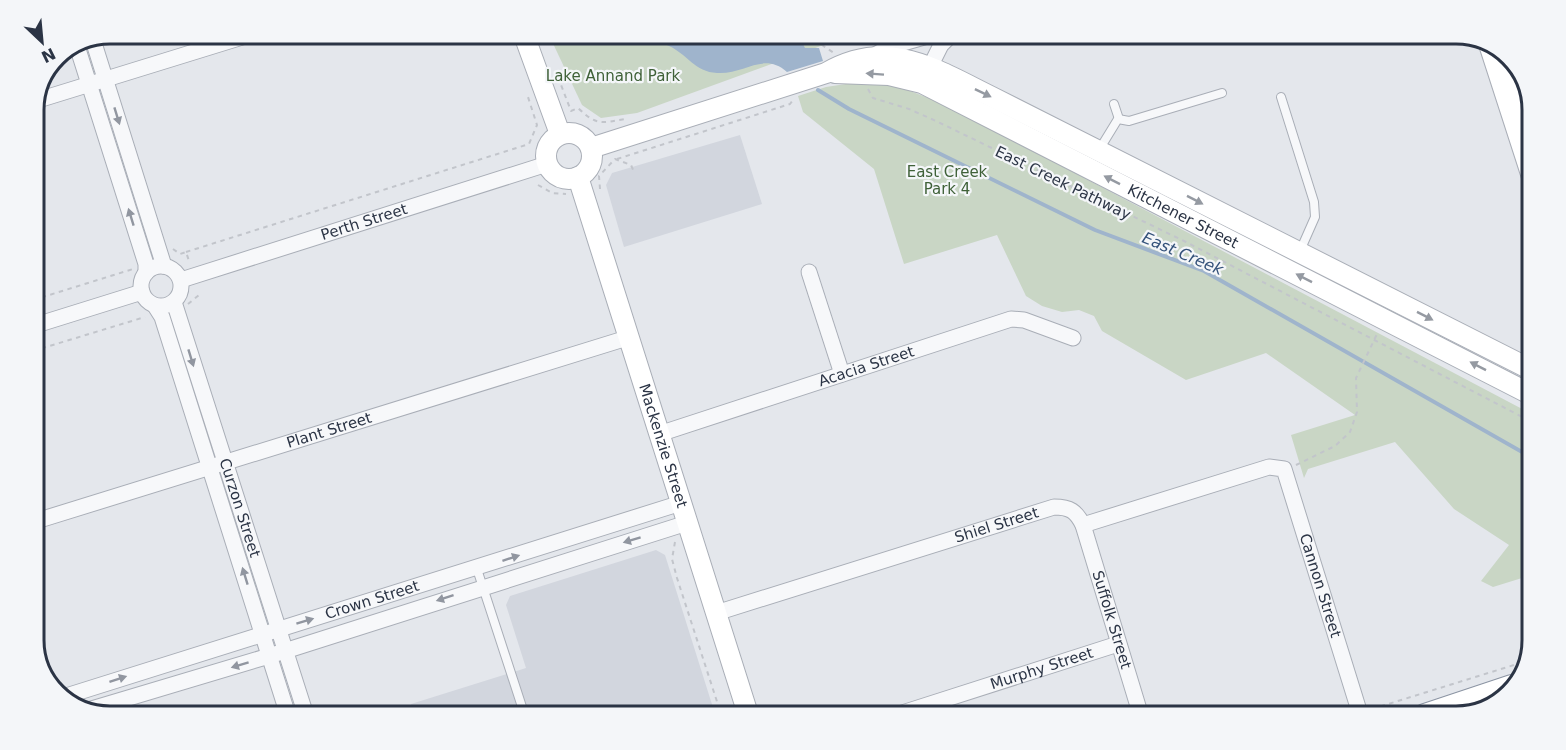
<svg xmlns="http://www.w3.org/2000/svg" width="1566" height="750" font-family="'DejaVu Sans',sans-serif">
<rect width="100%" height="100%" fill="#e4e7ec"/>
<g fill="#d2d6de">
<polygon points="740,135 762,204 624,247 606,185 612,173"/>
<polygon points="656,550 665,555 715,714 413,712 411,704 526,668 506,605 510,596"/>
</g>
<g fill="#c9d6c5">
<polygon points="549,35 848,36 637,113 601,118 582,105"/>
<polygon points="859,82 894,85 942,103 1530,413 1528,576 1493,587 1481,581 1509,545 1454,509 1395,442 1308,469 1304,478 1291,435 1355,415 1266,353 1186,380 1102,331 1094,316 1079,310 1062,312 1042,306 1026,296 997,235 904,264 874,169 803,112 798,96 826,87"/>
</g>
<path fill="#9fb4cc" d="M 605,35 L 764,36 L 802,42 L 805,48 L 819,48 L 823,61 L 787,72 C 763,51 744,75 717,73 C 695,72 687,54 669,46 C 649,36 626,41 605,35 Z"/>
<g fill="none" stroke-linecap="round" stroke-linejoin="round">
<polyline stroke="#9fb4cc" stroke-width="4" points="818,90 849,109 1095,230 1204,271 1529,456"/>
<g stroke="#a9aeb7" stroke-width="10">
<g id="lane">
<polyline points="1281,97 1314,202 1315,217 1300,251"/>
<polyline points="1114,104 1119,119"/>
<polyline points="1099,150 1118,119 1129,121 1222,93"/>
<polyline points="477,569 524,713"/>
</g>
</g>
<g stroke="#a9aeb7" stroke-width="17">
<g id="street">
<polyline points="93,40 164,266"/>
<polyline points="77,46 146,264 146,273"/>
<polyline points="875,55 889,47 924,37"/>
<polyline points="926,75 941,45 949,37"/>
<polyline points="35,101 252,34"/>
<circle cx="161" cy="286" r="20"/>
<polyline points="809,272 842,374"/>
<path id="s1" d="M 181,280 L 547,164"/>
<path id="s2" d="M 174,302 L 305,712"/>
<polyline points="155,306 162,317 287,712"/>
<polyline points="33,326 142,292"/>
<path id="s3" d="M 659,434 L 1011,319 L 1024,320 L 1073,338"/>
<path id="s4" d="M 33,522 L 627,338"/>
<path id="s5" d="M 1083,525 L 1141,716"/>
<path id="s6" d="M 716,613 L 1054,507 C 1070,507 1076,511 1083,525 L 1269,467 L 1284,469 L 1361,717"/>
<path id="s7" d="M 63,697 L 681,503"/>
<polyline points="85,711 269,656 687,523"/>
<path id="s8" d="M 896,715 L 1118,644"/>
</g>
</g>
<g stroke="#a9aeb7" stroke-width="22">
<g id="secondary">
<polyline points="524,35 560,134"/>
<polyline points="1488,41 1532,177"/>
<polyline points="1513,62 1533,121"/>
<path id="s9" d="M 835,73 L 889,75 L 922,83 L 1530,394"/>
<circle cx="569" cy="156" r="23"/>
<path d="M 591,148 L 826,73 C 888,37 935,69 992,97 L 1530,369"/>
<path id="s10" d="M 578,177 L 748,714"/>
</g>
</g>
<g stroke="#8b94a3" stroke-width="28">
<polyline id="highway" points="1425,717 1512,688"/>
</g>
<g stroke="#c2c5cb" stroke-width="2" stroke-dasharray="4.5 4.5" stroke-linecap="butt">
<polyline points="804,40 822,45 834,53"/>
<polyline points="973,41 978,43 998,37"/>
<path d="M 558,77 L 571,111 L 578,108 C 597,126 601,123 625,119"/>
<polyline points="868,89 873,98 909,109 936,121 1186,242 1530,421"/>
<polyline points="617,159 790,104 793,100"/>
<polyline points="538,185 552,193 566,194"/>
<polyline points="600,189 599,176 615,159 631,165 634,172"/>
<polyline points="173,249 180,254 186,252 189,261"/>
<polyline points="186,252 529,144 537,125 528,97"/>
<polyline points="33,300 133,269"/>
<polyline points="188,304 199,295"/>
<polyline points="33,351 145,317"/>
<polyline points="1296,465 1335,446 1350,432 1357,412 1356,378 1377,334"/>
<polyline points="675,542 672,559 677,578 721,714"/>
<polyline points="1372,709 1527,661"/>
</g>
<use href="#lane" stroke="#f7f8fa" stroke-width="8"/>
<use href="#street" stroke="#f7f8fa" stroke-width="15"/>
<use href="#secondary" stroke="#fff" stroke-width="20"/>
<use href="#highway" stroke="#fff" stroke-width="26"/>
</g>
<defs><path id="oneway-solid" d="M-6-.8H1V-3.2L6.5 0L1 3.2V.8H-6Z" transform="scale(1.5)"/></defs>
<g fill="#959aa2">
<use href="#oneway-solid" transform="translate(875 74) rotate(-176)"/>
<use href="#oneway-solid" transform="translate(983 93) rotate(26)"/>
<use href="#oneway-solid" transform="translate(1112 180) rotate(-153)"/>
<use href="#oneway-solid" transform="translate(1195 200) rotate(27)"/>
<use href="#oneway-solid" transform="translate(1304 278) rotate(-153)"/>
<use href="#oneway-solid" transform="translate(1425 316) rotate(27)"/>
<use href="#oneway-solid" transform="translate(1478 366) rotate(-153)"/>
</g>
<g fill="#9196a0">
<use href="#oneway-solid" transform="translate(117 116) rotate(73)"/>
<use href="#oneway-solid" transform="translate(131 217) rotate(-107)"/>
<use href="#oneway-solid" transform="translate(191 358) rotate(73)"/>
<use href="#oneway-solid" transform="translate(632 540) rotate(163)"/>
<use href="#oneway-solid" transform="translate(511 558) rotate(-18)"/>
<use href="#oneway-solid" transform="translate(245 576) rotate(-107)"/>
<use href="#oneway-solid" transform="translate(445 598) rotate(162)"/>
<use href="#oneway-solid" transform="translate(305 621) rotate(-17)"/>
<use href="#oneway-solid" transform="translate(240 665) rotate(163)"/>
<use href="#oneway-solid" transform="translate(118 679) rotate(-18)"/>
</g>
<g text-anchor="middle" stroke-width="4.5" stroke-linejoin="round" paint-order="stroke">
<g font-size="15" fill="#3f6138" stroke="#f4f6f9">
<text x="613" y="81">Lake Annand Park</text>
<text x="947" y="177">East Creek<tspan x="947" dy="17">Park 4</tspan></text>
</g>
<g font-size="15" fill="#2b3445" stroke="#f4f6f9">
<text transform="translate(1063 183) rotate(26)" y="5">East Creek Pathway</text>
<text dy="5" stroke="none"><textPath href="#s9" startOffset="381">Kitchener Street</textPath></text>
<text dy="5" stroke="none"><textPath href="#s1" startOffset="192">Perth Street</textPath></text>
<text dy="5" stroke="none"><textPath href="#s3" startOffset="218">Acacia Street</textPath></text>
<text dy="5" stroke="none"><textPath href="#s4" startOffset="310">Plant Street</textPath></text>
<text dy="5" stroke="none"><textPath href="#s10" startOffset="282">Mackenzie Street</textPath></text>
<text dy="5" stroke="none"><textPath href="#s2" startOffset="216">Curzon Street</textPath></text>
<text dy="5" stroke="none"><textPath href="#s6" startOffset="294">Shiel Street</textPath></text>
<text dy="5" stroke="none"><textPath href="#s6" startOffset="723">Cannon Street</textPath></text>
<text dy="5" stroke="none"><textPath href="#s7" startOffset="324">Crown Street</textPath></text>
<text dy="5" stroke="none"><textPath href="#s5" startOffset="99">Suffolk Street</textPath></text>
<text dy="5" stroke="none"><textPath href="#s8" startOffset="153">Murphy Street</textPath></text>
</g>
<g font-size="16" font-style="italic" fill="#34527a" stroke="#f4f6f9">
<text transform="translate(1183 253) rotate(23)" y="6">East Creek</text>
</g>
</g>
<path d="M0 0H1566V750H0ZM110 44H1456A66 66 0 0 1 1522 110V640A66 66 0 0 1 1456 706H110A66 66 0 0 1 44 640V110A66 66 0 0 1 110 44Z" fill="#f4f6f9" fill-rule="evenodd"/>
<path fill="none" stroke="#2b3445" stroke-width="3" d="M110 44H1456A66 66 0 0 1 1522 110V640A66 66 0 0 1 1456 706H110A66 66 0 0 1 44 640V110A66 66 0 0 1 110 44Z"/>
<g transform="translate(42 42) rotate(154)" stroke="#f4f6f9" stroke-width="4.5" paint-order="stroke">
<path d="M0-4.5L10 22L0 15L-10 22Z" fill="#2b3445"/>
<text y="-9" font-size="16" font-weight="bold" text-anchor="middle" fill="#2b3445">N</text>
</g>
</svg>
